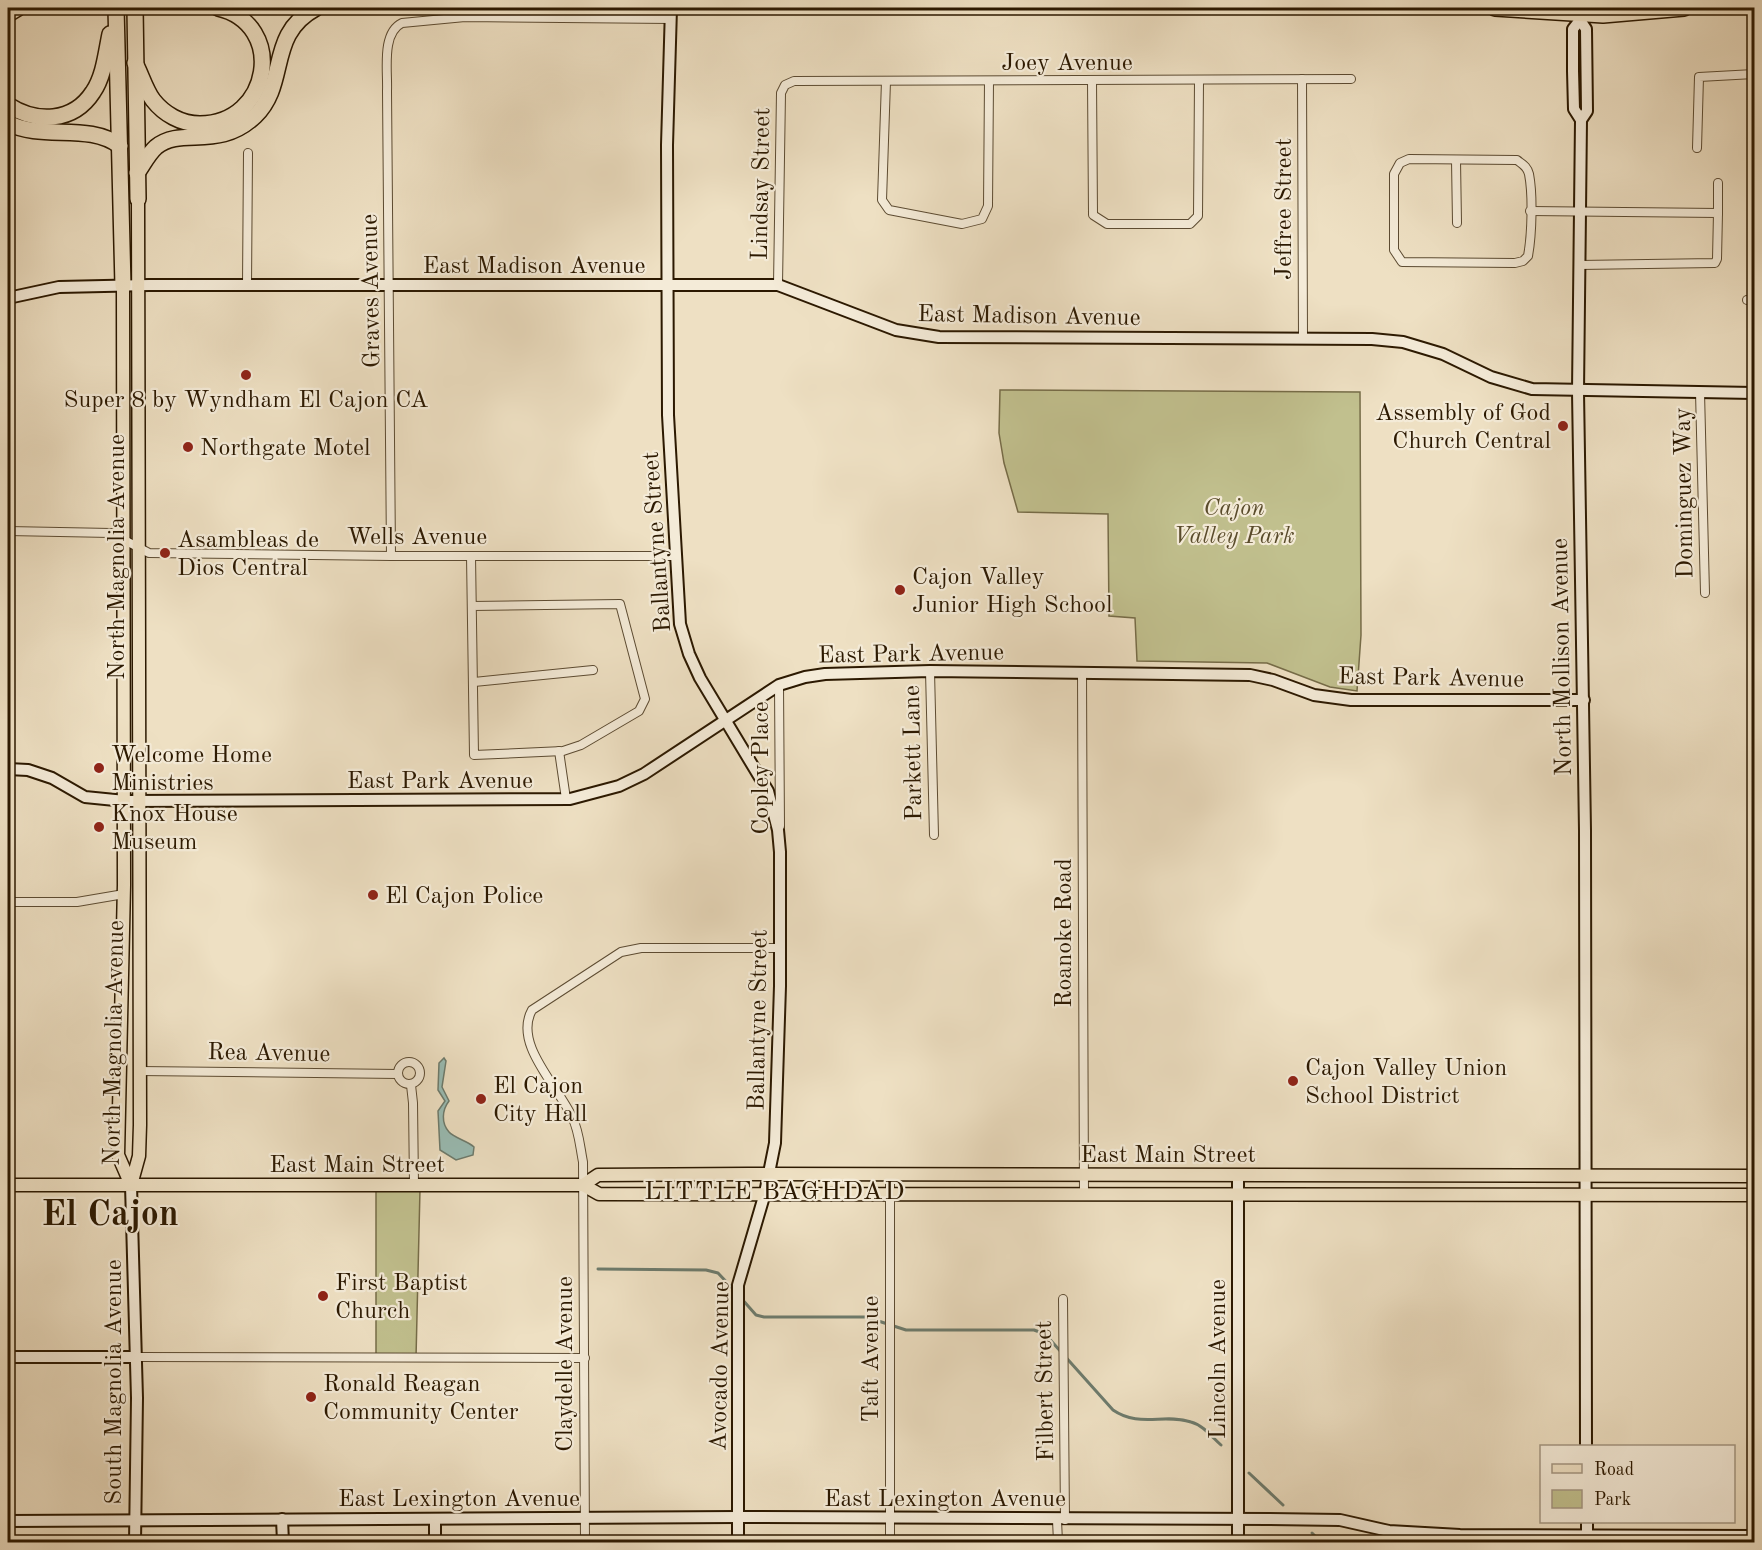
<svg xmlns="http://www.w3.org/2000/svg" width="1762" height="1550" font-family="'Old Standard TT',serif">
<rect width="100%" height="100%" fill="#eee0c3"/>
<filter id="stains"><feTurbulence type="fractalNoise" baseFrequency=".00333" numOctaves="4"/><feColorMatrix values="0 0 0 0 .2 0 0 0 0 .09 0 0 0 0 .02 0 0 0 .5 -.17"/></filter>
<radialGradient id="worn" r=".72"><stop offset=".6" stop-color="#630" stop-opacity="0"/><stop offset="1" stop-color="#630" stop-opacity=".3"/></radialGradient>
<g fill="#c1c08e" stroke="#766c48" stroke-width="1.5">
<polygon points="1000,390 1360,392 1361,635 1357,691 1330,687 1267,663 1137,661 1135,618 1109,616 1108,514 1018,512 1004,463 999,433"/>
<polygon points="376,1189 420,1189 416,1358 376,1357"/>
</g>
<path fill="#99bdb5" stroke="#6d7b6d" stroke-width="1.5" d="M 444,1058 L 446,1061 L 442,1087 L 449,1101 C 442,1110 441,1123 449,1132 C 454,1138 468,1141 474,1147 L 473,1155 L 456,1160 L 440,1150 L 438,1111 L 445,1101 L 438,1090 L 439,1063 Z"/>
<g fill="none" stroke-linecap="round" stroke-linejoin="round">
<g stroke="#6d7b6d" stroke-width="3">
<polyline points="598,1269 706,1270 718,1273 735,1291"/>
<path d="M 741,1298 L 756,1315 L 764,1317 L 866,1317 L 906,1330 L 1034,1330 L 1045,1334 L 1113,1410 C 1139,1428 1164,1413 1191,1422 C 1203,1425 1212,1437 1221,1445"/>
<polyline points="1249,1473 1283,1505"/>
<polyline points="1312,1533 1321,1542"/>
</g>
<g stroke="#5c4b32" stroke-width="10">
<g id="street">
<polyline points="1302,79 1303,339"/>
<polyline points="886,81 882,200 889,210 962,224 982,219 988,206 989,81"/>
<polyline points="1092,81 1093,215 1107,224 1190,224 1198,216 1199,81"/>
<polyline points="1697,148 1699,77 1754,74"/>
<path d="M 1409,159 L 1517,160 C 1522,164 1527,166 1529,174 C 1533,195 1532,234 1528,256 L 1523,261 L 1515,263 L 1402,262 L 1394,250 L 1394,174 L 1400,163 Z"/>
<polyline points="1456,160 1457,223"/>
<polyline points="1718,183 1718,213"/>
<polyline points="1530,211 1718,213 1717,259 1715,263 1579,265"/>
<polyline points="778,285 781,93 785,85 794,81 1351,79"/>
<polyline points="247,286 248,153"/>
<polyline points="1747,300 1754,300"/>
<polyline points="1700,392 1705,593"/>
<polyline points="8,531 111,533 149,553 391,556 675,556"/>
<path d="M 391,556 L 387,91 C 388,72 381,33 402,23 L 465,17 L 671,19"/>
<polyline points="471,556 474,755 563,751 581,745 639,711 645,699 620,604 472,606"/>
<polyline points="930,671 934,835"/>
<polyline points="1082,673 1084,1193"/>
<polyline points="474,682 593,670"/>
<polyline points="779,685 780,826"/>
<polyline points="559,751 566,799"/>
<polyline points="8,902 77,902 124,894"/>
<circle cx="409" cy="1073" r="11"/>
<polyline points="139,1071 398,1074"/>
<polyline points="411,1085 413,1103 414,1185"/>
<polyline points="1063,1299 1065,1520"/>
<polyline points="136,1357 585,1358"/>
<polyline points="1057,1520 1058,1542"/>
<path d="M 585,1542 L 583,1162 C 580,1147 579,1130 572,1117 C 558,1086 513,1044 532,1010 L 621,952 L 641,948 L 780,948"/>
<polyline points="890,1542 890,1175"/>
</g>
</g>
<g stroke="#2c1901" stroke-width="14">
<g id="secondary">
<polyline points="671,8 667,145 668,415 680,624 689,654 700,678 768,791 778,830 780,852 780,986 775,1143 765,1193 738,1285 738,1542"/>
<polyline points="1580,8 1580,20 1586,29 1587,111 1581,120 1578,392 1585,830 1586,1446"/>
<polyline points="1580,20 1573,29 1573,71 1574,109 1581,120"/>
<polyline points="8,298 59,287 149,285 778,285 896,330 939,337 1372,339 1403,342 1443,354 1491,377 1532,389 1754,393"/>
<polyline points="8,769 28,770 52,778 85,797 125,801 570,799 619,786 644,774 779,685 805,677 825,674 930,671 1250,675 1273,680 1314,695 1351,700 1584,700"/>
<polyline points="1238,1175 1238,1542"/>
<polyline points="131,1185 137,1398 135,1542"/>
<polyline points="8,1357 136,1357"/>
<polyline points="282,1519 283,1542"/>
<polyline points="435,1519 435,1542"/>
<polyline points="8,1521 738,1517 1269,1519 1340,1520 1389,1531 1460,1535 1754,1536"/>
<polyline points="1587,1522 1587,1542"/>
</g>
</g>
<g stroke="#2c1901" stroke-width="15">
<g id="primary">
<polyline points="123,286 124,885 118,1155 131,1185"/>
<polyline points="8,1185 583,1185 599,1194 1754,1195"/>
<polyline points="131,1185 139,1156 140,1125 138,199"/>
<polyline points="583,1185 598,1175 748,1174 1754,1176"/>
</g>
</g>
<g stroke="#2c1901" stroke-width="18">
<g id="highway">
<polyline points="116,8 123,286"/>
<polyline points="135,8 138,199"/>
<polyline points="1495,8 1603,15 1684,8"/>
<polyline points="8,14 18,8"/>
<path d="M 135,63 C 141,74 145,89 153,100 C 164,114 181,124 200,124 C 271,124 287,24 218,8"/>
<path d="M 8,105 C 36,123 73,123 93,92 C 104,76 106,53 110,34"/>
<path d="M 8,123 C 43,141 88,122 120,146"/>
<path d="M 137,173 C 143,165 148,154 156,147 C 182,126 218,151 255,116 C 289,83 266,35 316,8"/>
</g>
</g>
<use href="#street" stroke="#f4ebd8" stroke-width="8"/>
<use href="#secondary" stroke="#f4ebd8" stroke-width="10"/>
<use href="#primary" stroke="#eee0c3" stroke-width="12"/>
<use href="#highway" stroke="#eee0c3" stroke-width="15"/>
</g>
<g fill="#8f2418" stroke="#f4ebd8" stroke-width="2">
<circle cx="246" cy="375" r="6"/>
<circle cx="1563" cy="426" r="6"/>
<circle cx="188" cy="447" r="6"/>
<circle cx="165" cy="553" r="6"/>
<circle cx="900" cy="590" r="6"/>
<circle cx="99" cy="768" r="6"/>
<circle cx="99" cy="827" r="6"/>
<circle cx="373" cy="895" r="6"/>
<circle cx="1293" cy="1081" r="6"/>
<circle cx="481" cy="1099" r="6"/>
<circle cx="323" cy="1296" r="6"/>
<circle cx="311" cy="1397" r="6"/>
</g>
<g text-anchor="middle" stroke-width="4.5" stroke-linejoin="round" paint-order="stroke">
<g font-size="24" fill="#2c1901" stroke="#f4ebd8">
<text x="1067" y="70">Joey Avenue</text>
<text transform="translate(760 184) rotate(-89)" y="8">Lindsay Street</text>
<text transform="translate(1283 209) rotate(-90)" y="8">Jeffree Street</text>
<text x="534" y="273">East Madison Avenue</text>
<text transform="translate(370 291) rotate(-91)" y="8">Graves Avenue</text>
<text transform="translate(1029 315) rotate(1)" y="8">East Madison Avenue</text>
<text transform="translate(1683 493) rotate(-91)" y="8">Dominguez Way</text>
<text x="417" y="544">Wells Avenue</text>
<text transform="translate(656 542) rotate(-94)" y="8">Ballantyne Street</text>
<text transform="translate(116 557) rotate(-90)" y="8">North Magnolia Avenue</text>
<text transform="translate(911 653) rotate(-1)" y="8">East Park Avenue</text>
<text transform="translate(1561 657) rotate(-91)" y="8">North Mollison Avenue</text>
<text transform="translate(1431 677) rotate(1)" y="8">East Park Avenue</text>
<text transform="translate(912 753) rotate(-91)" y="8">Parkett Lane</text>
<text transform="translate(760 768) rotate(-90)" y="8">Copley Place</text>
<text x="440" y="788">East Park Avenue</text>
<text transform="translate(1063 933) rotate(-90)" y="8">Roanoke Road</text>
<text transform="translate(757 1020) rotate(-89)" y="8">Ballantyne Street</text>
<text transform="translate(113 1043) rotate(-89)" y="8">North Magnolia Avenue</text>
<text transform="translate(269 1052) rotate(1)" y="8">Rea Avenue</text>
<text x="1168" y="1162">East Main Street</text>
<text x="357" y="1172">East Main Street</text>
<text transform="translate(870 1359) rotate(-90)" y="8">Taft Avenue</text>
<text transform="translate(1217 1359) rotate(-90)" y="8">Lincoln Avenue</text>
<text transform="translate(564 1364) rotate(-90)" y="8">Claydelle Avenue</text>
<text transform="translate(719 1366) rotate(-89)" y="8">Avocado Avenue</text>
<text transform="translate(113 1382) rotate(-90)" y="8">South Magnolia Avenue</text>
<text transform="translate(1044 1391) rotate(-91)" y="8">Filbert Street</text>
<text x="459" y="1506">East Lexington Avenue</text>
<text x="945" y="1506">East Lexington Avenue</text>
</g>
<g font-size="24" fill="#2c1901" stroke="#f4ebd8" text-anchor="start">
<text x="246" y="407" text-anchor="middle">Super 8 by Wyndham El Cajon CA</text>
<text x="1551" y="420" text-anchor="end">Assembly of God<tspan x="1551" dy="28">Church Central</tspan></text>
<text x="200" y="455">Northgate Motel</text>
<text x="177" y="547">Asambleas de<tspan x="177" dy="28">Dios Central</tspan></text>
<text x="912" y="584">Cajon Valley<tspan x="912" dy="28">Junior High School</tspan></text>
<text x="111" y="762">Welcome Home<tspan x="111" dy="28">Ministries</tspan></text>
<text x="111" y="821">Knox House<tspan x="111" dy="28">Museum</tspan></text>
<text x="385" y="903">El Cajon Police</text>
<text x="1305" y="1075">Cajon Valley Union<tspan x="1305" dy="28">School District</tspan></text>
<text x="493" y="1093">El Cajon<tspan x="493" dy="28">City Hall</tspan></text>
<text x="335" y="1290">First Baptist<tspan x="335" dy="28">Church</tspan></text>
<text x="323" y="1391">Ronald Reagan<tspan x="323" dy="28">Community Center</tspan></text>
</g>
<g font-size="24" font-style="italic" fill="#594b2b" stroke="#f4ebd8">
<text x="1234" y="515">Cajon<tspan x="1234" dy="28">Valley Park</tspan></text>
</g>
<g font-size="26" letter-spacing="1.5" fill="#2c1901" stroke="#f4ebd8">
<text x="775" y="1199">LITTLE BAGHDAD</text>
</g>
<g font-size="36" font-weight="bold" fill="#2c1901" stroke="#f4ebd8">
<text x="110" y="1225">El Cajon</text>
</g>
</g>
<rect width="1762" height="1550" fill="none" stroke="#eee0c3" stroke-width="30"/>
<rect x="9" y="9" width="1744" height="1532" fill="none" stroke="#2c1901" stroke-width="3"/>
<rect x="15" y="15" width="1732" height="1520" fill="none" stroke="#2c1901" stroke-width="1.5"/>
<rect x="1540" y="1445" width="195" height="78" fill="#f4ebd8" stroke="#a49782" stroke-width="1.5"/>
<rect x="1552" y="1464" width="30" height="9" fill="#eee0c3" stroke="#a49782" stroke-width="1.5"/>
<text x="1594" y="1475" font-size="18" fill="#2c1901">Road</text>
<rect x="1552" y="1490" width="30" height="18" fill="#c1c08e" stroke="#a49782" stroke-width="1.5"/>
<text x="1594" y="1505" font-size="18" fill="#2c1901">Park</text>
<rect width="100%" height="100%" filter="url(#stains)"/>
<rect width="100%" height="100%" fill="url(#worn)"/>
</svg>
